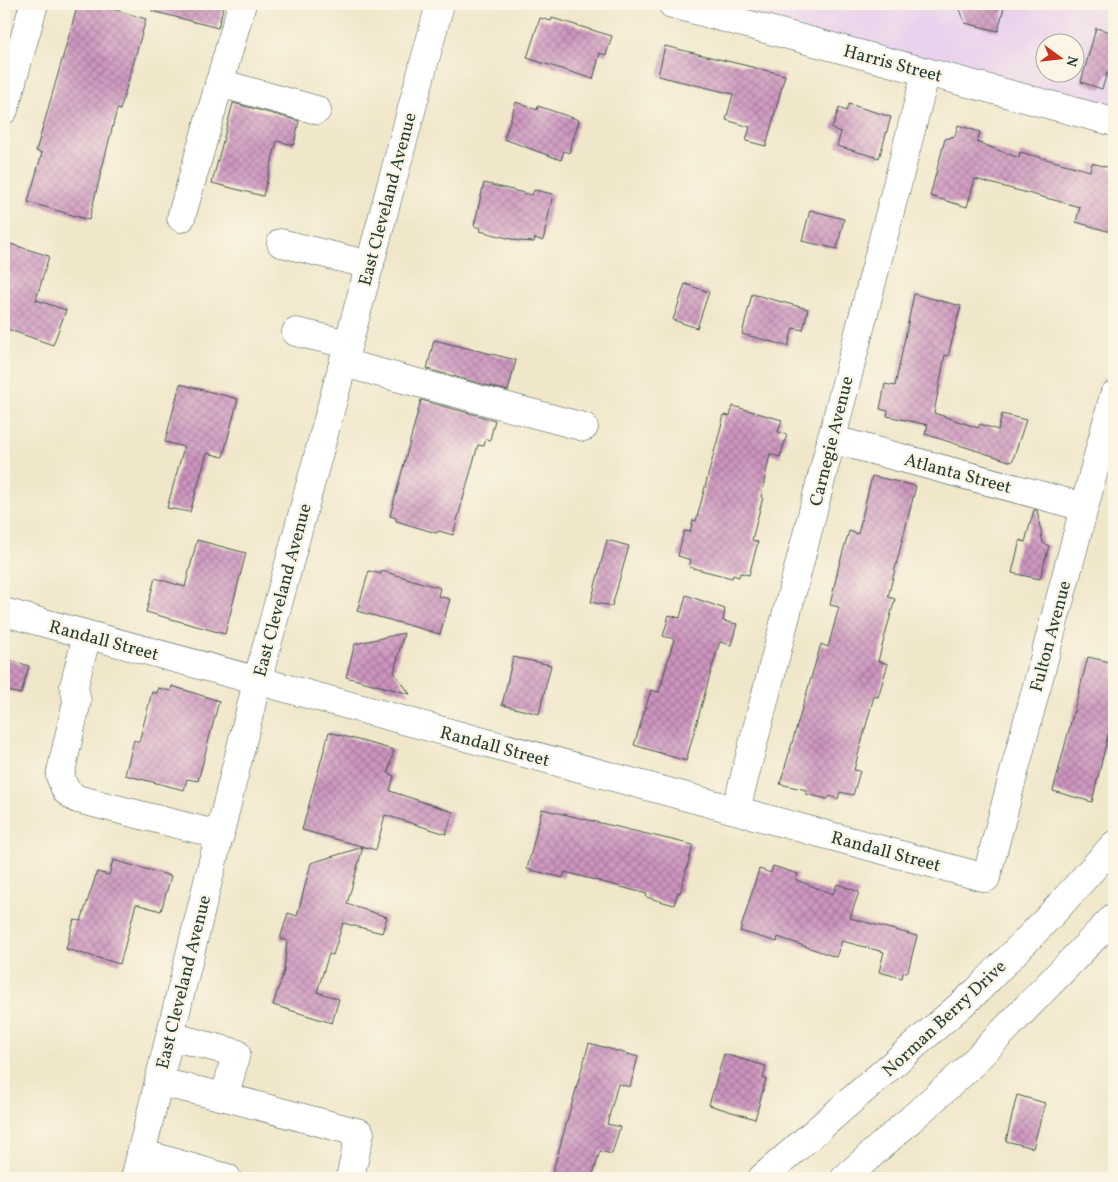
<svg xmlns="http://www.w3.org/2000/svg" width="1118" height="1182" font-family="Vollkorn,serif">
<defs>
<pattern id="building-cross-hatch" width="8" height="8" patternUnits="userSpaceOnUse" patternTransform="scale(1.25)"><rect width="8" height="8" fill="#cd94bf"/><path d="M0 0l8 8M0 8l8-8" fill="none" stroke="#a67a9c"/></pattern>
</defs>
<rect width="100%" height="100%" fill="#fcf5e5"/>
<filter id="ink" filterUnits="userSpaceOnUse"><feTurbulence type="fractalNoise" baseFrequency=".02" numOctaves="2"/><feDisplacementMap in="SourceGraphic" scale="10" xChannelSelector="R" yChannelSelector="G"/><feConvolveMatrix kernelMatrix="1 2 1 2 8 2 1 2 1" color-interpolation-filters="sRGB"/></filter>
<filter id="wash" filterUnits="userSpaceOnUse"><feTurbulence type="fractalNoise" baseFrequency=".0096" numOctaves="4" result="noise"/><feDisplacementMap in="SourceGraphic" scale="20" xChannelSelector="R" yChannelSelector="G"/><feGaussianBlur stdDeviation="1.12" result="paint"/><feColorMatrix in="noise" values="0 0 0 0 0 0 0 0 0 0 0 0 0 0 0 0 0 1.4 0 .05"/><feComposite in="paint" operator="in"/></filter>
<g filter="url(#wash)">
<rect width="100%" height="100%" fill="#f0e7cb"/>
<path fill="#e9d2ed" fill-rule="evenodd" d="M 677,4 L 1114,4 L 1114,121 ZM 1046,42 L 1076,42 L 1076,72 L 1046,72 Z"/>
<g id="blocks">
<g fill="url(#building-cross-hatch)">
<polygon points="78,4 96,4 146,19 120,110 117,109 89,220 28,202 42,153 36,151"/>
<polygon points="153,4 224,4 218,28 152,11"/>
<polygon points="958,4 1005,4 998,31 965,23"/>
<polygon points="540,18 551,21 552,18 612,36 606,55 600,53 593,79 527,58"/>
<polygon points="1096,28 1114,33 1114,75 1107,73 1102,89 1081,82"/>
<polygon points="665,46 785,75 766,146 746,141 750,127 726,120 733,94 658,76"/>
<polygon points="516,102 537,110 538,106 579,120 569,153 564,151 561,160 504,139"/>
<polygon points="233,103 299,121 294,145 277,141 263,196 212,183"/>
<polygon points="849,104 891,117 879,158 837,146 841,132 832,129 839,108 846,111"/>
<polygon points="958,125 980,132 977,142 1019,158 1020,152 1090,171 1092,163 1114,169 1114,233 1076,222 1080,207 975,179 967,207 930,196 945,139 955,136"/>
<polygon points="484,183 532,195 534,190 553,194 543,241 535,238 534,242 519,241 480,231 481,228 474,226"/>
<polygon points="810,210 844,219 837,249 802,241"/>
<polygon points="4,242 49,256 36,300 66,310 53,345 4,328"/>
<polygon points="685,284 709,292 697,328 673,320"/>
<polygon points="752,294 808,309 803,330 793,328 788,346 742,334"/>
<polygon points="914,294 961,306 948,356 945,355 934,413 978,428 980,424 998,430 1002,414 1026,420 1012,462 925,434 928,425 887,416 888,411 880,409 885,384 895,386"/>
<polygon points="434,340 516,360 508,391 427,369"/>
<polygon points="180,384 238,399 223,457 207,453 190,512 167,508 184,447 165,442"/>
<polygon points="421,400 495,420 490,440 486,439 484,446 478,445 453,535 439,531 436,533 396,521 396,518 390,516"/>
<polygon points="733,406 782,420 778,432 787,435 780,457 770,454 761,497 763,497 752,540 758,542 749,575 740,573 739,577 733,575 732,578 689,567 691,560 678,556 684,531 690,532 693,520 696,521 724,415 730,416"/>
<polygon points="872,476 916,486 888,597 895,599 878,661 888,664 878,697 874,696 854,770 860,771 853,795 840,792 838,799 830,796 827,799 806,794 806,790 780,784 821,644 828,647 839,607 830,605 839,565 849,531 858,534"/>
<polygon points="1034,510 1037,510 1043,543 1049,546 1040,579 1012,573 1020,540 1025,542"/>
<polygon points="197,540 246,553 225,634 146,612 155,578 185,587"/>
<polygon points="607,540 629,546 612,606 591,602"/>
<polygon points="369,571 381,574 382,571 440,588 438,596 450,599 440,634 357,611"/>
<polygon points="686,595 725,609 723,621 737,624 731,645 720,642 717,650 686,761 634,745 651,690 659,692 674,639 663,636 669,615 680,618"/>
<polygon points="404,633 394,672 410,694 346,677 355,644"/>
<polygon points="513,657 551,665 539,714 502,705"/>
<polygon points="1088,657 1114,663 1114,710 1092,802 1053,791"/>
<polygon points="4,658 29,666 21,694 4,690"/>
<polygon points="172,686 219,701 198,781 187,779 184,790 125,775 134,740 139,742 152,692 157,693 158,688 171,691"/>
<polygon points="329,732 394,750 388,773 394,776 390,791 453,812 446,834 385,815 376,850 302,830"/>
<polygon points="542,809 693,845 680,893 678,892 674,905 646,897 647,894 565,872 563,878 527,869"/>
<polygon points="363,847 347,904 387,917 382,933 343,923 333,955 329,954 317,992 339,999 332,1023 273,1005 284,971 287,941 280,939 288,913 297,916 311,863"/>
<polygon points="113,860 171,876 161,911 136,904 120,964 66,949 74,920 81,921 97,872 109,875"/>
<polygon points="773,866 798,874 796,880 833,894 837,884 859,892 850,918 917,936 908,971 903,973 902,978 879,972 884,952 842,941 836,957 778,937 777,942 740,931 759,869 771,873"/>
<polygon points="589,1043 638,1057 630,1087 618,1084 607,1124 620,1127 612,1154 600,1151 592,1178 551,1178"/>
<polygon points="724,1054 766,1066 763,1079 766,1079 755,1119 709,1105"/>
<polygon points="1017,1095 1045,1103 1033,1148 1006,1141"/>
</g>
</g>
</g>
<g filter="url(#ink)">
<use href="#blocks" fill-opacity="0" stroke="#3e564b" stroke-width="1"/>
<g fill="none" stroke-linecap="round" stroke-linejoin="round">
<g stroke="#3e564b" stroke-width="29">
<g id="minor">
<polyline points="672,4 1114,122"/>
<polyline points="219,83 317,110"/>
<polyline points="4,110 34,4"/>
<polyline points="181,218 242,4"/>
<polyline points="281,243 370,265"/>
<polyline points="296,332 348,344"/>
<polyline points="343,363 584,427"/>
<polyline points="831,439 1084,507"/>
<polyline points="4,612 986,878 1114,395"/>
<polyline points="87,635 74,686 77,701 60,776 66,791 77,799 220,835"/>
<polyline points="736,810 926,72"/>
<polyline points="159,1082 225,1097 236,1053 170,1036"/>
<polyline points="225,1097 360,1133 350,1178"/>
<polyline points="141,1153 227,1178"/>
</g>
</g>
<g stroke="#3e564b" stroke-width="29">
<g id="major">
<polyline points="135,1178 257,682 440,4"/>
<polyline points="762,1178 977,991 1049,917 1114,845"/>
<polyline points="845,1178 965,1071 1114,917"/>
</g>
</g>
<use href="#minor" stroke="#fff" stroke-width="28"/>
<use href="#major" stroke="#fff" stroke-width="28"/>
</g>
</g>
<g text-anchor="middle" stroke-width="5" stroke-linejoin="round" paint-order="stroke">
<g font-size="18" fill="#1f3d34" stroke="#fcf5e5">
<text transform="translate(893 63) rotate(15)" y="6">Harris Street</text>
<text transform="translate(387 199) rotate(-75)" y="6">East Cleveland Avenue</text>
<text transform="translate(831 441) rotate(-76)" y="6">Carnegie Avenue</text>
<text transform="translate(958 473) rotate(15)" y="6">Atlanta Street</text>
<text transform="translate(282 590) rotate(-75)" y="6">East Cleveland Avenue</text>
<text transform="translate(1050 636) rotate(-75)" y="6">Fulton Avenue</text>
<text transform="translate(104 640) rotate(15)" y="6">Randall Street</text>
<text transform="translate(495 746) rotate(15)" y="6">Randall Street</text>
<text transform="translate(886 851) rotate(15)" y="6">Randall Street</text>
<text transform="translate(183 982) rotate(-76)" y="6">East Cleveland Avenue</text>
<text transform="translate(944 1018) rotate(-43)" y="6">Norman Berry Drive</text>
</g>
</g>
<rect width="1118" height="1182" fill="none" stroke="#fcf5e5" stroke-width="20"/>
<g transform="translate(1060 58) rotate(105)"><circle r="24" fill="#fcf5e5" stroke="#a4ab9e"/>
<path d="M0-4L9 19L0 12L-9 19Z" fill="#c8321e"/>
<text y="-8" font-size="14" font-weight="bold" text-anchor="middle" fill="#1f3d34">N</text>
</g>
</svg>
